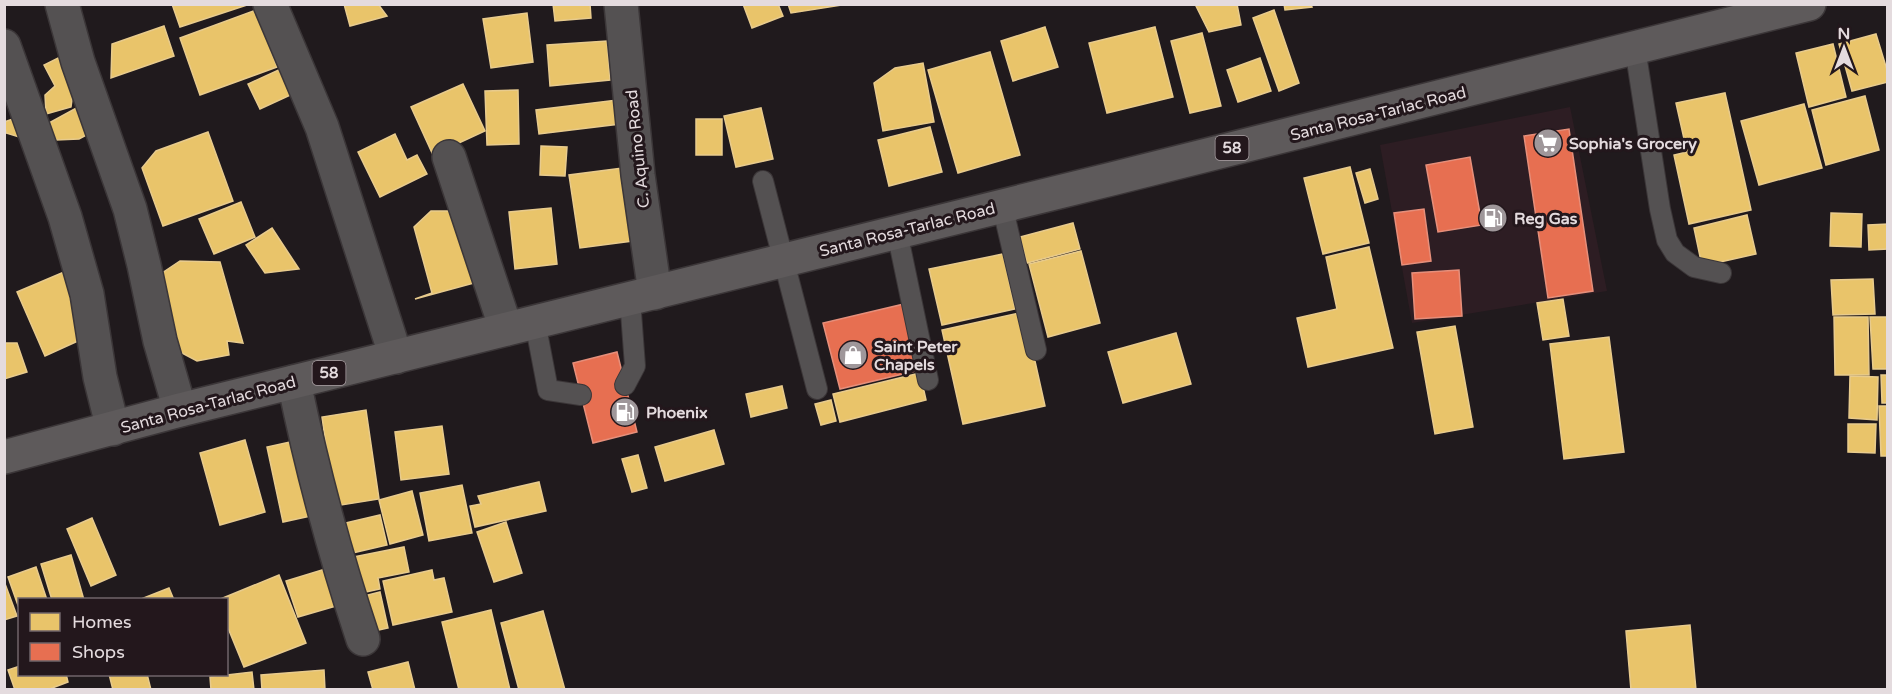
<svg xmlns="http://www.w3.org/2000/svg" width="1892" height="694" font-family="'Varela Round',sans-serif">
<rect width="100%" height="100%" fill="#201a1d"/>
<polygon fill="#2d1d23" points="1570,107 1607,291 1412,323 1380,145"/>
<g fill="#e9c46a" stroke="#e8cb8d" stroke-width="1.5">
<polygon points="172,4 250,4 180,27"/>
<polygon points="344,4 378,4 387,16 350,26"/>
<polygon points="553,4 590,4 591,18 555,21"/>
<polygon points="743,4 778,4 783,16 752,28"/>
<polygon points="788,4 848,4 791,13"/>
<polygon points="1195,4 1237,4 1241,25 1209,32"/>
<polygon points="1284,4 1311,4 1312,7 1285,10"/>
<polygon points="256,10 277,67 200,95 180,38"/>
<polygon points="1274,10 1299,83 1279,91 1253,18"/>
<polygon points="527,13 533,62 491,68 483,19"/>
<polygon points="164,26 174,56 111,78 112,44"/>
<polygon points="1045,27 1058,67 1013,81 1001,41"/>
<polygon points="1155,27 1173,97 1107,113 1089,43"/>
<polygon points="1202,33 1221,106 1190,113 1171,41"/>
<polygon points="1876,34 1888,73 1888,82 1852,91 1839,44"/>
<polygon points="607,41 610,80 550,86 547,45"/>
<polygon points="1833,44 1846,97 1809,107 1796,53"/>
<polygon points="990,52 1020,155 958,173 928,70"/>
<polygon points="64,55 73,92 71,107 46,114 45,95 55,86 44,65"/>
<polygon points="1260,58 1271,91 1238,102 1227,70"/>
<polygon points="923,63 934,122 883,131 874,83 895,68"/>
<polygon points="283,68 295,93 260,109 248,84"/>
<polygon points="463,84 485,131 433,155 411,107"/>
<polygon points="518,90 519,144 487,145 485,91"/>
<polygon points="1725,93 1751,210 1689,224 1674,155 1687,152 1676,103"/>
<polygon points="1865,96 1879,150 1826,165 1812,110"/>
<polygon points="617,100 620,124 539,134 536,110"/>
<polygon points="1804,104 1822,168 1759,185 1741,121"/>
<polygon points="80,106 94,131 79,139 56,140 47,124"/>
<polygon points="761,108 773,159 736,167 724,116"/>
<polygon points="19,117 27,128 19,137 6,133 4,122"/>
<rect x="696" y="119" width="26" height="36"/>
<polygon points="930,127 942,172 889,186 878,140"/>
<polygon points="208,132 233,201 163,226 142,168 156,151"/>
<polygon points="395,134 407,160 417,155 427,174 380,197 358,152"/>
<polygon points="541,146 567,147 565,176 540,175"/>
<polygon points="630,167 640,240 580,248 569,175"/>
<polygon points="1350,167 1369,243 1323,254 1304,178"/>
<polygon points="1370,169 1378,199 1365,203 1356,173"/>
<polygon points="241,202 255,237 214,254 199,219"/>
<polygon points="551,208 557,264 515,269 509,212"/>
<polygon points="431,211 453,211 474,283 415,299 432,293 414,227"/>
<polygon points="1831,213 1862,214 1861,247 1830,246"/>
<polygon points="1747,215 1756,254 1702,266 1694,228"/>
<polygon points="1073,223 1080,249 1027,263 1020,237"/>
<polygon points="1888,224 1888,249 1869,250 1868,225"/>
<polygon points="272,228 299,269 265,273 246,245"/>
<polygon points="1369,247 1393,348 1308,367 1297,318 1337,309 1326,257"/>
<polygon points="1081,251 1100,323 1048,337 1029,264"/>
<polygon points="1003,254 1015,309 942,325 929,269"/>
<polygon points="180,261 220,262 243,343 227,341 229,355 197,361 180,352 162,273"/>
<polygon points="64,272 91,335 45,356 17,292"/>
<polygon points="1873,279 1875,314 1833,315 1831,280"/>
<polygon points="1563,299 1569,336 1543,340 1537,303"/>
<polygon points="1024,312 1045,406 963,424 942,330"/>
<polygon points="1834,317 1868,317 1869,375 1835,375"/>
<polygon points="1870,317 1888,317 1888,369 1873,369"/>
<polygon points="1455,326 1473,427 1435,434 1417,332"/>
<polygon points="1176,333 1191,384 1123,403 1108,352"/>
<polygon points="1609,337 1624,452 1564,459 1550,344"/>
<polygon points="4,343 17,343 27,372 4,379"/>
<polygon points="920,373 926,400 840,422 833,394"/>
<polygon points="1881,375 1888,375 1888,403 1882,403"/>
<polygon points="1850,376 1878,377 1877,420 1849,418"/>
<polygon points="782,386 787,408 751,417 746,394"/>
<polygon points="831,400 836,421 821,425 815,404"/>
<polygon points="1879,406 1888,406 1888,456 1881,456"/>
<polygon points="366,410 379,499 335,506 322,417"/>
<polygon points="1848,424 1876,424 1875,453 1848,452"/>
<polygon points="442,426 449,474 401,480 395,432"/>
<polygon points="714,430 724,464 665,481 655,447"/>
<polygon points="245,440 265,512 220,525 200,453"/>
<polygon points="295,441 311,516 283,522 267,447"/>
<polygon points="638,455 647,488 632,492 622,459"/>
<polygon points="539,482 546,511 475,527 470,506 481,504 478,496"/>
<polygon points="462,485 472,533 429,541 420,493"/>
<polygon points="412,491 423,535 390,544 379,500"/>
<polygon points="380,515 387,545 348,554 341,524"/>
<polygon points="92,518 116,575 91,586 67,529"/>
<polygon points="506,522 522,573 494,582 477,532"/>
<polygon points="404,547 409,572 378,578 380,589 361,593 353,557"/>
<polygon points="71,555 84,600 52,600 41,564"/>
<polygon points="36,567 47,600 20,600 20,611 8,577"/>
<polygon points="332,567 343,604 298,617 286,581"/>
<polygon points="432,570 434,580 444,578 452,612 393,625 383,581"/>
<polygon points="279,575 306,643 244,667 226,623 226,600 218,600"/>
<polygon points="4,581 17,616 4,620"/>
<polygon points="169,588 174,600 141,600 141,599"/>
<polygon points="380,592 388,628 365,633 356,598"/>
<polygon points="491,610 510,690 459,690 442,622"/>
<polygon points="543,611 565,690 519,690 501,623"/>
<polygon points="1690,625 1696,690 1631,690 1626,631"/>
<polygon points="408,662 415,690 373,690 368,672"/>
<polygon points="20,666 20,674 66,674 68,682 47,690 15,690 8,670"/>
<polygon points="324,670 325,690 262,690 261,675"/>
<polygon points="252,672 254,690 211,690 210,677"/>
<polygon points="109,674 147,674 151,690 113,690"/>
</g>
<g fill="#e76f51" stroke="#e68f7b" stroke-width="1.5">
<polygon points="1569,129 1593,291 1548,298 1524,136"/>
<polygon points="1470,157 1482,225 1438,232 1426,165"/>
<polygon points="1424,209 1431,261 1402,265 1394,213"/>
<polygon points="1459,270 1462,316 1415,319 1412,273"/>
<polygon points="904,304 920,370 840,389 823,323"/>
<polygon points="617,352 637,432 593,443 573,363"/>
</g>
<g fill="none" stroke-linecap="round" stroke-linejoin="round">
<g stroke="#3b3638" stroke-width="22">
<g id="service">
<polyline points="1635,48 1660,209 1667,240 1675,253 1694,267 1721,273"/>
<polyline points="763,181 817,389"/>
<polyline points="1002,205 1036,350"/>
<polyline points="897,232 928,380"/>
<polyline points="535,322 548,390 581,395"/>
<polyline points="625,385 635,366 630,299"/>
</g>
</g>
<g stroke="#3b3638" stroke-width="36">
<g id="minor">
<polyline points="62,4 78,62 130,209 144,265 160,341 180,410"/>
<polyline points="270,4 322,127 396,357"/>
<polyline points="4,46 65,217 87,294 100,377 113,429"/>
<polyline points="449,157 506,329"/>
<path d="M 294,382 C 312,469 335,555 363,639"/>
</g>
</g>
<g stroke="#3b3638" stroke-width="36">
<polyline id="tertiary" points="621,4 638,175 655,293"/>
</g>
<g stroke="#3b3638" stroke-width="36">
<path id="trunk" d="M 4,457 L 180,410 C 724,277 1266,140 1809,4"/>
</g>
<use href="#service" stroke="#545152" stroke-width="20"/>
<use href="#minor" stroke="#545152" stroke-width="33"/>
<use href="#tertiary" stroke="#545152" stroke-width="33"/>
<use href="#trunk" stroke="#5e5a5b" stroke-width="33"/>
</g>
<defs>
<g id="supermarket-disc" transform="scale(1.5)"><circle r="9.5" fill="#9f979a" stroke="#23171c"/><path d="M-6-5.5h2.5l.6 2H6L4.5 2H-2.5L-4.4-4H-6ZM-1.5 3.2a1.3 1.3 0 1 0 .1 0ZM3 3.2a1.3 1.3 0 1 0 .1 0Z" fill="#fff"/></g>
<g id="fuel-disc" transform="scale(1.5)"><circle r="9.5" fill="#9f979a" stroke="#23171c"/><path d="M-5.5-6h7V0h2V4h1.3V-2.5L3-4.5l.8-.8L6-3V5H2.5V1h-1V6h-7ZM-4.2-4.7v3.2H.2V-4.7Z" fill="#fff"/></g>
<g id="shop-disc" transform="scale(1.5)"><circle r="9.5" fill="#9f979a" stroke="#23171c"/><path d="M-5-2.5h2.3a2.7 3.5 0 0 1 5.4 0H5L5.5 6h-11ZM-1.5-2.5h3a1.5 2.3 0 0 0-3 0Z" fill="#fff"/></g>
</defs>
<g fill-rule="evenodd">
<use href="#supermarket-disc" x="1548" y="143"/>
<use href="#fuel-disc" x="1493" y="218"/>
<use href="#shop-disc" x="853" y="355"/>
<use href="#fuel-disc" x="625" y="412"/>
</g>
<g text-anchor="middle" stroke-width="6" stroke-linejoin="round" paint-order="stroke">
<g fill="#23171c" stroke="#aaa0a4" stroke-width="1.5">
<rect x="1215.5" y="136" width="33" height="24" rx="4.5"/>
<rect x="312.5" y="361" width="33" height="24" rx="4.5"/>
</g>
<g font-size="15" font-weight="bold" fill="#e4dbde">
<text x="1232" y="153">58</text>
<text x="329" y="378">58</text>
</g>
<g font-size="16" fill="#e4dbde" stroke="#23171c">
<text transform="translate(1378 113) rotate(-14)" y="6">Santa Rosa-Tarlac Road</text>
<text transform="translate(637 149) rotate(-96)" y="6">C. Aquino Road</text>
<text transform="translate(907 229) rotate(-14)" y="6">Santa Rosa-Tarlac Road</text>
<text transform="translate(208 404) rotate(-15)" y="6">Santa Rosa-Tarlac Road</text>
</g>
<g font-size="16" font-weight="bold" fill="#e4dbde" stroke="#23171c" text-anchor="start">
<text x="1569" y="149">Sophia's Grocery</text>
<text x="1514" y="224">Reg Gas</text>
<text x="874" y="352">Saint Peter<tspan x="874" dy="18">Chapels</tspan></text>
<text x="646" y="418">Phoenix</text>
</g>
</g>
<rect width="1892" height="694" fill="none" stroke="#e4dbde" stroke-width="12"/>
<rect x="18" y="598" width="210" height="78" fill="#23171c" stroke="#70656a" stroke-width="1.5"/>
<rect x="30" y="613" width="30" height="18" fill="#e9c46a" stroke="#70656a" stroke-width="1.5"/>
<text x="72" y="628" font-size="18" fill="#e4dbde">Homes</text>
<rect x="30" y="643" width="30" height="18" fill="#e76f51" stroke="#70656a" stroke-width="1.5"/>
<text x="72" y="658" font-size="18" fill="#e4dbde">Shops</text>
<g transform="translate(1844 48)" stroke="#23171c" stroke-width="4.5" paint-order="stroke">
<path d="M0-4.5L10 22L0 15L-10 22Z" fill="#e4dbde"/>
<text y="-9" font-size="16" font-weight="bold" text-anchor="middle" fill="#e4dbde">N</text>
</g>
</svg>
